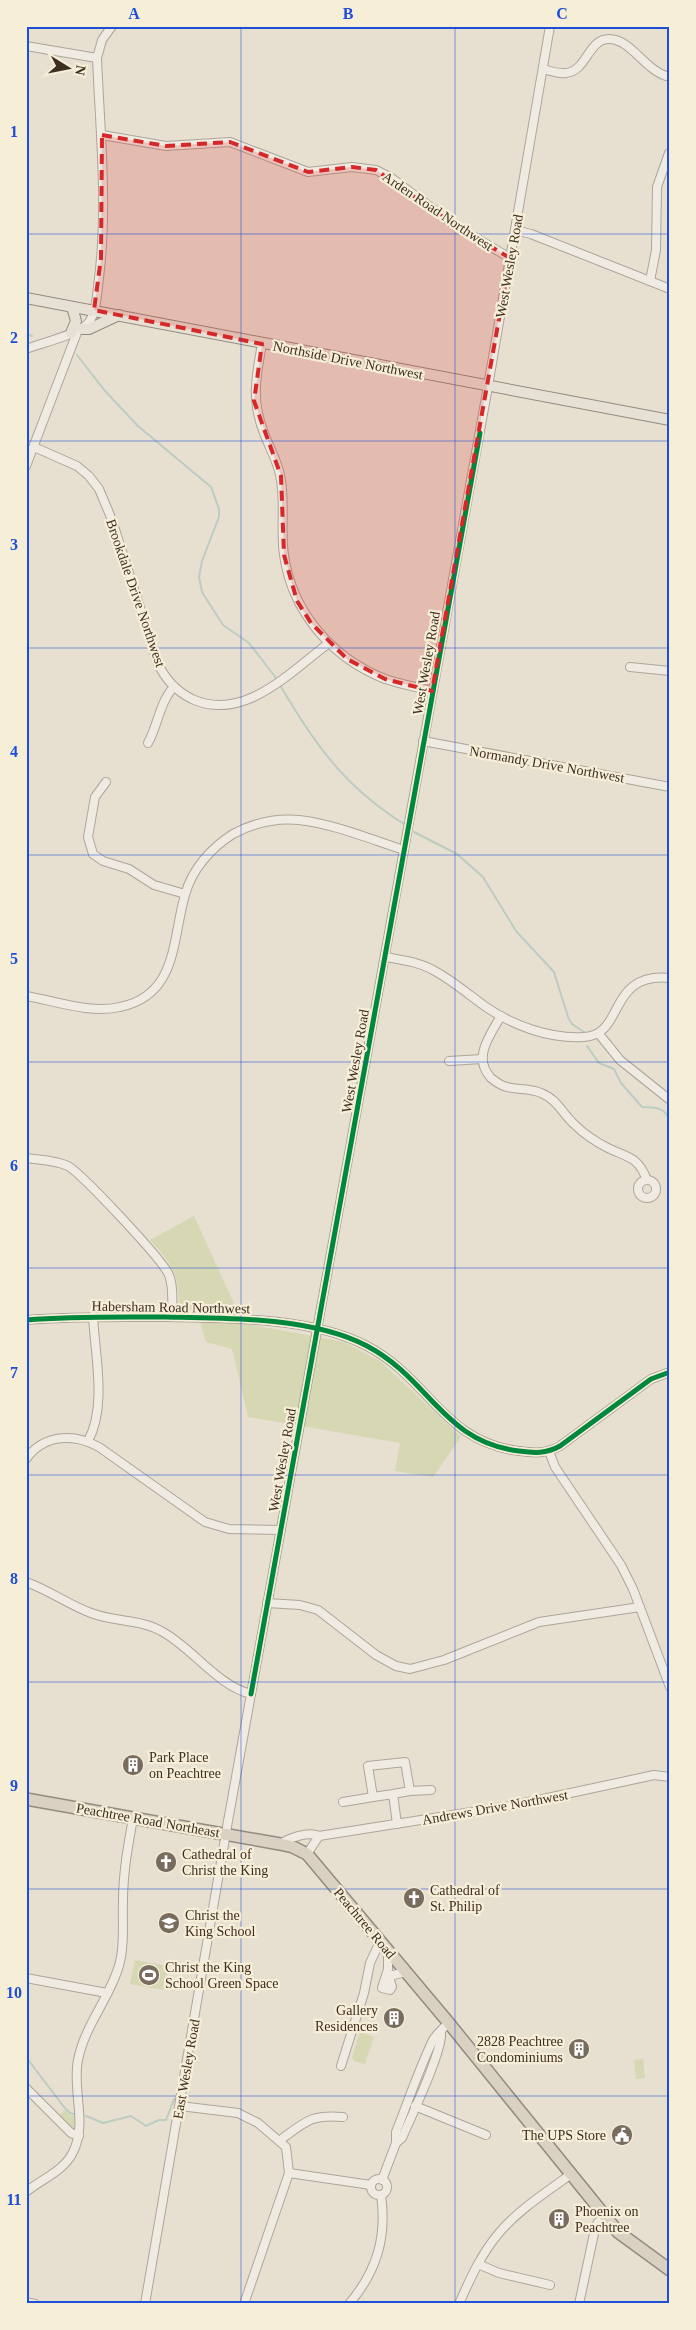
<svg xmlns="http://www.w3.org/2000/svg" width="696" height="2330" font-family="'Times New Roman',serif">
<rect width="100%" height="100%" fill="#e7e0d1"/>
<g fill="#d6d7b3">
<path d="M 194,1216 L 238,1312 L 247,1324 L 344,1342 L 380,1361 L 461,1437 L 433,1477 L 395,1471 L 400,1443 L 248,1417 L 232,1349 L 206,1342 L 197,1312 L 179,1311 C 179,1275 174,1266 150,1240 Z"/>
<polygon points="135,1960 168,1966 164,1990 130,1984"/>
<polygon points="360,2032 374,2037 365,2064 354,2061 352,2057"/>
<polygon points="643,2059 645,2078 636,2079 634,2060"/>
<polygon points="65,2110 70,2115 77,2117 77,2135 57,2117"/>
</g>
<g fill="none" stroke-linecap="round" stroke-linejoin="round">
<g stroke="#bcccc2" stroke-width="2">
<polyline points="26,334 32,336"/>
<polyline points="77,355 105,391 138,426 211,487 219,509 219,517 202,561 199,577 202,592 223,625 249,643 276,678"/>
<path d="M 280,685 C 315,745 345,787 404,824"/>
<polyline points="414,832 457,854 483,877 516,931 554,972 568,1017 572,1024 584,1032"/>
<path d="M 587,1046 L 599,1063 L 614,1069 L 621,1083 L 642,1107 C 655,1107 666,1107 670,1122"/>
<polyline points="26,2057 64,2107 70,2113 77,2115"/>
<polyline points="86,2116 103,2123 131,2116 146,2126 159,2120 166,2120 174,2099 176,2099"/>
</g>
<g stroke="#ada599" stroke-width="10">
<g id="minor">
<polyline points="26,46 97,58"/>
<path d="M 543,69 C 550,71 559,74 566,73 C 587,71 588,39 609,39 C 632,39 645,72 670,77"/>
<polyline points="102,135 166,146 230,142 308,172 352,167 376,170 390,177 456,226 510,258"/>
<polyline points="515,230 531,234 670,289"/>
<polyline points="650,281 656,250 657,187 669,153"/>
<path d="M 262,344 C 256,376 251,401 264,433 C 269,447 277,460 280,475 C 286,501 280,529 284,555 C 292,612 332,658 385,679 C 400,684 416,687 432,691"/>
<path d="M 26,349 C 41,343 81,334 89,322 C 97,311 97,292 99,278 C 108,204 100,131 97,58 L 102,40 L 112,26"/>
<path d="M 34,447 L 77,466 L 89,476 L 99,489 L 112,520 L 157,661 C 164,678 176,691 192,699 C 244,723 291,671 329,643"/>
<polyline points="26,466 78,330"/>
<polyline points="630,667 670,671"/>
<polyline points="423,741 670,787"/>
<path d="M 148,743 C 158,725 160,701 174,687"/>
<polyline points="106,782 95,797 88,837 93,854 103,861 129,869 154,885 185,894"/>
<path d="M 386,957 C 402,960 419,962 433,970 C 452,980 469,995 486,1007 C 514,1026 550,1039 583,1037 C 626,1036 606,972 670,978"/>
<path d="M 26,996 C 55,1001 91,1014 120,1007 C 178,995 172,939 185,895 C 192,869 211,848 233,834 C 253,823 275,818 299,820 C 334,824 370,839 404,850"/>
<path d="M 501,1016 C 490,1035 472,1058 491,1078 C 496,1082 501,1086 507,1087 C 518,1090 530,1088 541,1093 C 557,1099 562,1113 574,1124 C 583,1133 596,1142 608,1148 C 628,1158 638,1156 647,1180"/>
<polyline points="599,1034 620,1060 670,1100"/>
<polyline points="449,1061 482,1059"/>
<path d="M 26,1158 C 40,1160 55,1160 68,1166 C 82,1174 163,1260 169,1275 C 174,1288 172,1304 172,1317"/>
<circle cx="647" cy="1189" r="9"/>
<path d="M 26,1320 C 73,1316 119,1317 166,1317 C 227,1318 312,1317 367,1346 C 430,1379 443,1442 519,1451 C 534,1453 546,1454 560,1446 L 651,1379 L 670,1372"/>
<path d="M 88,1441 C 107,1407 95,1355 93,1316"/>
<polyline points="549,1451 555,1467 621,1565 633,1589 670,1687"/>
<path d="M 26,1459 C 44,1434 74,1433 99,1447 L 205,1522 L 229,1529 L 281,1530"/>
<path d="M 26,1582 C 49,1590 69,1605 91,1613 C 114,1622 140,1619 161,1631 C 192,1647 216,1685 251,1694"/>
<polyline points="267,1603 300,1605 318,1610 376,1655 396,1666 410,1669 444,1660 539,1622 640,1607"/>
<polyline points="410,1791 431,1790"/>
<polyline points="393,1794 373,1797 368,1766 405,1762 410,1791 393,1794 397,1824"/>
<polyline points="343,1802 373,1797"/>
<path d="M 280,1844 C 289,1838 308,1831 319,1836 L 510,1806 L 654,1775 L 670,1777"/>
<polyline points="307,1854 319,1836"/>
<polyline points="388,1950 388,1969 382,1988 390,1990 392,1987 389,1976 406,1972"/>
<polyline points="26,1978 107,1993"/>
<polyline points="341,2066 364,1993 370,1963 377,1948 383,1944"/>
<polyline points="26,2088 71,2133 79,2136"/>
<polyline points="180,2106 238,2113 258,2123 286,2147 289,2173 244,2304"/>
<polyline points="415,2106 486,2135"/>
<path d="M 283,2138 C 306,2121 313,2114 343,2117"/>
<path d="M 396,2143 L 402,2138 C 411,2117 442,2052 441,2034"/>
<polyline points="289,2173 371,2185"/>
<circle cx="379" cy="2187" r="8"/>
<path d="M 382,2180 L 396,2143 L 396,2132 C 408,2102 419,2069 433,2040 C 436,2034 444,2029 448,2022"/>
<path d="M 26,2192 C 43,2178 65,2171 74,2150 C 87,2121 72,2090 78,2060 C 85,2024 111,1997 120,1962 C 125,1942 122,1922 123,1901 C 123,1873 128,1846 133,1818"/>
<polyline points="478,2264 499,2273 550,2285"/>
<polyline points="26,2302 35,2304"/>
<polyline points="145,2304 228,1821 487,392 550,26"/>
<path d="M 349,2304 C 377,2271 387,2237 381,2195"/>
<path d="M 459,2304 C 470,2279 481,2254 499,2233 C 519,2209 547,2192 571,2174"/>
<polyline points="579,2304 595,2229 598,2222 605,2217"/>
</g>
</g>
<g stroke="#928b80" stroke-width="12">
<g id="major">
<polyline points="26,298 670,420"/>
<polyline points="82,329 89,329 119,315"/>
<polyline points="71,333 76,321 72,307"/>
</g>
</g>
<g stroke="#928b80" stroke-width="14">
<polyline id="highway" points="26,1799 280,1844 293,1847 307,1854 448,2022 618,2232 670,2270"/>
</g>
<use href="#minor" stroke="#efebe3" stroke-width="8"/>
<use href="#major" stroke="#e6e1d4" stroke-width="10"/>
<use href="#highway" stroke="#dad1c2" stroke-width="11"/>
<g stroke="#f7eed8" stroke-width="8">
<g id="cycleway">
<path d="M 26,1320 C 73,1316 119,1317 166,1317 C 227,1318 312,1317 367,1346 C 430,1379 443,1442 519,1451 C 534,1453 546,1454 560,1446 L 651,1379 L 670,1372"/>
<polyline points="251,1694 480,433"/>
</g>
</g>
<use href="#cycleway" stroke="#00873e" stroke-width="5"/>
</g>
<path fill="#d62828" fill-opacity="0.2" stroke="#d62828" stroke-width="4" stroke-dasharray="10 6" stroke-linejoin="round" d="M 102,135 L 166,146 L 230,142 L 308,172 L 352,167 L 376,170 L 456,226 L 510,258 L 432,691 L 385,679 L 347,659 L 311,623 L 297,601 L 284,555 L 281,476 L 254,401 L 262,344 L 94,310 L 101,258 Z"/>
<path fill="none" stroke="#1d4ed8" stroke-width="1" stroke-opacity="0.55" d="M 241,26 L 241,2304M 455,26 L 455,2304M 26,234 L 670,234M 26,441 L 670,441M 26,648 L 670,648M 26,855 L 670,855M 26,1062 L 670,1062M 26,1268 L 670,1268M 26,1475 L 670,1475M 26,1682 L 670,1682M 26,1889 L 670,1889M 26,2096 L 670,2096"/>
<defs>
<g id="building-disc" transform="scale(1.125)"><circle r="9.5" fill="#786c5e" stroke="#f7eed8"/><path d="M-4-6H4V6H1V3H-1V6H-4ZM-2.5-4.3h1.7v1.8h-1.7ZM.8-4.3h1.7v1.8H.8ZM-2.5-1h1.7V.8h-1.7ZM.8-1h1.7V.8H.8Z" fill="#fff"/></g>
<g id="church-disc" transform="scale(1.125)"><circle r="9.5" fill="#786c5e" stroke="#f7eed8"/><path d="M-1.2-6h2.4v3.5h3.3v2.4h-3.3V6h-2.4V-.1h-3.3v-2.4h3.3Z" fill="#fff"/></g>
<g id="school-disc" transform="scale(1.125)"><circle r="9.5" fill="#786c5e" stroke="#f7eed8"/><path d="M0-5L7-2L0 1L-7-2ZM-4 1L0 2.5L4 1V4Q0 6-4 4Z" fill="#fff"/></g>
<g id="stadium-disc" transform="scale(1.125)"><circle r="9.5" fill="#786c5e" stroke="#f7eed8"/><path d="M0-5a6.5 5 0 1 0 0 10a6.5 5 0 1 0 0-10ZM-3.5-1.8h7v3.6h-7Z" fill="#fff"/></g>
<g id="civic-disc" transform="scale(1.125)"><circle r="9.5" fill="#786c5e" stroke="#f7eed8"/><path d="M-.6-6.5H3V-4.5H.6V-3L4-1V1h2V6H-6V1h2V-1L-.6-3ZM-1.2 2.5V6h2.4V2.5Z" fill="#fff"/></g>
</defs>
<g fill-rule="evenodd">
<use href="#building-disc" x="133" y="1765"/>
<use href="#church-disc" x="166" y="1862"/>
<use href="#church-disc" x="414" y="1898"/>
<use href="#school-disc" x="169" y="1923"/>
<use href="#stadium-disc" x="149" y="1975"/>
<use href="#building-disc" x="394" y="2018"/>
<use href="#building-disc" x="579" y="2049"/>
<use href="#civic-disc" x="622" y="2135"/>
<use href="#building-disc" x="559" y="2219"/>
</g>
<g text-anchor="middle" stroke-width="4.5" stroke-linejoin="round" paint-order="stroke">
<g font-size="14" fill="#3d2e20" stroke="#f7eed8">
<text transform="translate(438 211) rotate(34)" y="5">Arden Road Northwest</text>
<text transform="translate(509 266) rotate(-80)" y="5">West Wesley Road</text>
<text transform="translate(348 360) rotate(11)" y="5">Northside Drive Northwest</text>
<text transform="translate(136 593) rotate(71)" y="5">Brookdale Drive Northwest</text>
<text transform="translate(426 663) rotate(-80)" y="5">West Wesley Road</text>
<text transform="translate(547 764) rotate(10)" y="5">Normandy Drive Northwest</text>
<text transform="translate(355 1061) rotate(-80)" y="5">West Wesley Road</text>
<text transform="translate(171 1307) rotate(1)" y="5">Habersham Road Northwest</text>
<text transform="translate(282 1460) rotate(-80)" y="5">West Wesley Road</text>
<text transform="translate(495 1807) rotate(-10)" y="5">Andrews Drive Northwest</text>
<text transform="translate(148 1820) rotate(10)" y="5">Peachtree Road Northeast</text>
<text transform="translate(365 1923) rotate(50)" y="5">Peachtree Road</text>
<text transform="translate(186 2069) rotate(-80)" y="5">East Wesley Road</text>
</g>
<g font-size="14" fill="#3d2e20" stroke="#f7eed8" text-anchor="start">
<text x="149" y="1762">Park Place<tspan x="149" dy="16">on Peachtree</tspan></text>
<text x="182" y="1859">Cathedral of<tspan x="182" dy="16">Christ the King</tspan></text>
<text x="430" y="1895">Cathedral of<tspan x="430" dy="16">St. Philip</tspan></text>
<text x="185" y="1920">Christ the<tspan x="185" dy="16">King School</tspan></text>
<text x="165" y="1972">Christ the King<tspan x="165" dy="16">School Green Space</tspan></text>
<text x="378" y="2015" text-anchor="end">Gallery<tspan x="378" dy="16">Residences</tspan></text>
<text x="563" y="2046" text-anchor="end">2828 Peachtree<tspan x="563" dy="16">Condominiums</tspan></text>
<text x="606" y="2140" text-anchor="end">The UPS Store</text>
<text x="575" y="2216">Phoenix on<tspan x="575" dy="16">Peachtree</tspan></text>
</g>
</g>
<rect width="696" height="2330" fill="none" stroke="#f7eed8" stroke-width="55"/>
<g transform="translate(68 68) rotate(100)" stroke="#f7eed8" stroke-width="4" paint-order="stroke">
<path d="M0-4L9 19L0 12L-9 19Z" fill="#3d2e20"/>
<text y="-8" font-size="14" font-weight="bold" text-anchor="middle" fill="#3d2e20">N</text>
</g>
<rect x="28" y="28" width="640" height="2274" fill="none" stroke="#1d4ed8" stroke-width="2"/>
<g font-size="16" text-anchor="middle" font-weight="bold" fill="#1d4ed8">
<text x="134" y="19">A</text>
<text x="348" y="19">B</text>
<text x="562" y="19">C</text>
<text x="14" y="137">1</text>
<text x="14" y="343">2</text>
<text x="14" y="550">3</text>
<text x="14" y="757">4</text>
<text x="14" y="964">5</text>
<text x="14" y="1171">6</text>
<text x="14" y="1378">7</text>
<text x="14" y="1584">8</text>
<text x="14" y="1791">9</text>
<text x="14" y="1998">10</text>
<text x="14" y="2205">11</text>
</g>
</svg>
